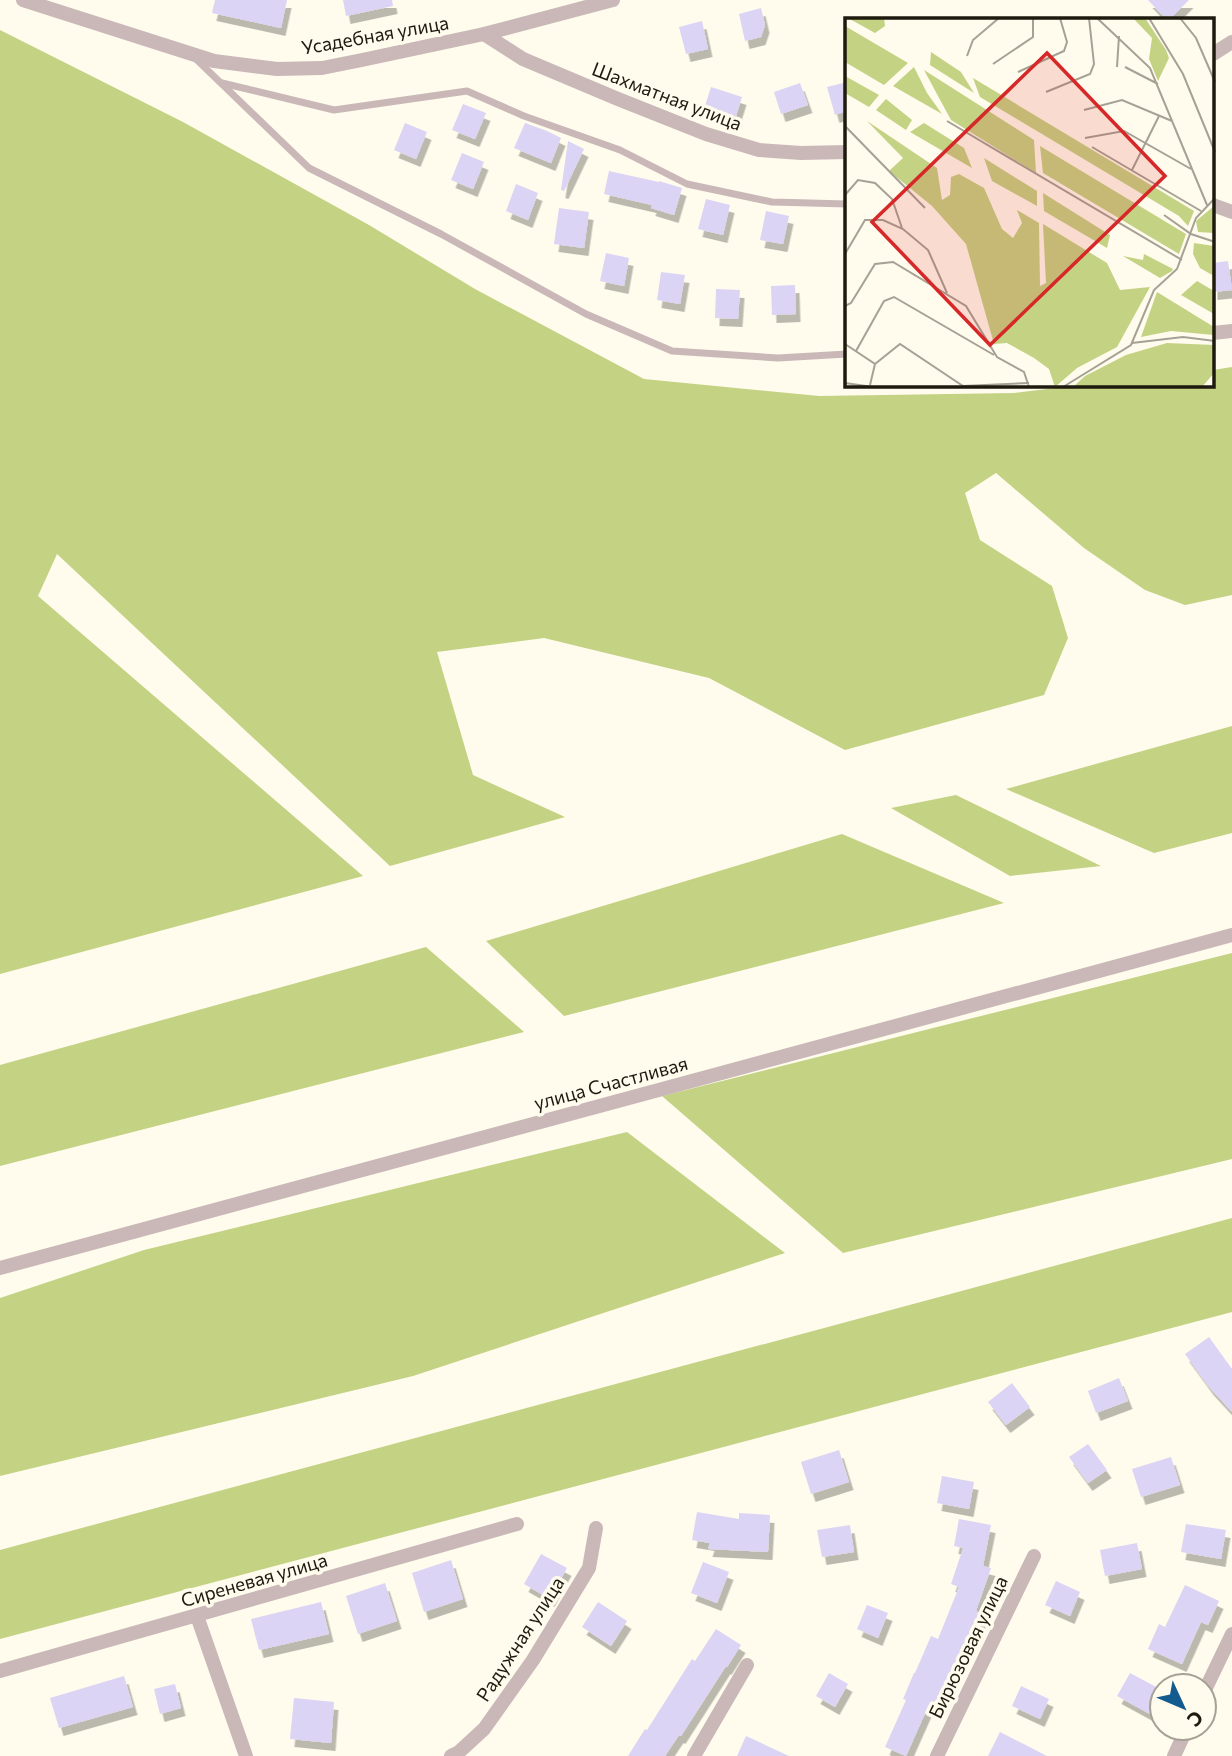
<svg xmlns="http://www.w3.org/2000/svg" width="1232" height="1756" font-family="Commissioner,sans-serif">
<defs>
<filter id="shadow"><feDropShadow dx="4.5" dy="8" stdDeviation="0" flood-color="#0004"/></filter>
</defs>
<rect width="100%" height="100%" fill="#fffbed"/>
<g fill="#c4d283">
<polygon points="0,30 183,122 369,225 475,289 644,379 819,396 1014,393 1080,385 1213,385 1213,370 1232,367 1232,595 1185,605 1145,590 1084,548 996,473 965,493 980,540 1052,586 1068,638 1044,695 845,750 709,678 544,638 437,652 473,775 565,817 390,866 57,554 38,596 363,876 0,974"/>
<polygon points="1232,726 1232,833 1154,853 1006,789"/>
<polygon points="956,795 1101,866 1010,876 891,808"/>
<polygon points="842,834 1004,903 564,1016 486,941"/>
<polygon points="426,947 524,1032 0,1166 0,1065"/>
<polygon points="1232,953 1232,1159 843,1253 662,1096"/>
<polygon points="627,1132 785,1253 413,1376 0,1476 0,1298 144,1250"/>
<polygon points="1232,1218 1232,1312 0,1639 0,1550"/>
</g>
<g fill="#dcd4f5" filter="url(#shadow)">
<polygon points="215,0 287,0 281,28 212,13"/>
<polygon points="343,0 392,0 393,6 346,16"/>
<polygon points="1148,0 1189,0 1170,19 1166,19"/>
<polygon points="761,8 765,25 761,37 745,41 739,14"/>
<polygon points="702,21 708,49 686,54 679,27"/>
<polygon points="847,82 847,111 835,115 827,87"/>
<polygon points="800,83 808,105 781,114 774,92"/>
<polygon points="711,87 742,97 736,116 705,106"/>
<polygon points="463,104 486,113 475,139 452,130"/>
<polygon points="405,123 427,132 416,159 394,150"/>
<polygon points="525,123 547,131 561,138 551,163 514,148"/>
<polygon points="568,141 584,149 564,191 561,190"/>
<polygon points="462,153 484,162 473,189 451,180"/>
<polygon points="609,171 659,182 659,181 682,188 674,215 651,208 652,205 604,194"/>
<polygon points="516,184 538,193 528,220 506,211"/>
<polygon points="706,199 730,205 723,235 698,229"/>
<polygon points="559,208 589,212 584,248 554,244"/>
<polygon points="766,211 789,216 783,244 760,240"/>
<polygon points="606,253 629,258 624,286 600,281"/>
<polygon points="1228,261 1232,290 1213,292 1213,263"/>
<polygon points="661,272 685,275 680,304 657,300"/>
<polygon points="795,285 796,314 772,315 771,286"/>
<polygon points="716,289 740,290 738,319 715,318"/>
<polygon points="1209,1337 1232,1369 1232,1412 1209,1387 1185,1354"/>
<polygon points="1119,1378 1128,1401 1096,1413 1088,1391"/>
<polygon points="1012,1383 1030,1407 1006,1425 988,1402"/>
<polygon points="1088,1444 1107,1470 1088,1483 1069,1457"/>
<polygon points="839,1450 849,1482 811,1494 801,1462"/>
<polygon points="1171,1457 1180,1485 1141,1497 1132,1469"/>
<polygon points="942,1476 974,1482 969,1509 937,1503"/>
<polygon points="697,1512 739,1519 739,1513 770,1515 768,1552 708,1549 710,1543 692,1540"/>
<polygon points="959,1519 991,1525 983,1566 991,1568 976,1611 983,1615 972,1640 967,1638 934,1711 927,1709 906,1756 885,1747 906,1700 903,1699 914,1673 915,1673 931,1636 938,1639 959,1587 951,1584 963,1548 954,1546"/>
<polygon points="1186,1524 1226,1530 1221,1559 1181,1552"/>
<polygon points="850,1525 854,1552 822,1557 817,1530"/>
<polygon points="1137,1543 1142,1569 1105,1576 1100,1550"/>
<polygon points="541,1554 567,1568 550,1599 524,1584"/>
<polygon points="451,1560 463,1599 424,1612 412,1573"/>
<polygon points="703,1562 729,1572 717,1603 691,1593"/>
<polygon points="1056,1581 1080,1592 1070,1616 1045,1605"/>
<polygon points="385,1583 397,1621 358,1634 346,1596"/>
<polygon points="1185,1585 1219,1601 1208,1625 1201,1622 1182,1664 1148,1649 1159,1624 1165,1627"/>
<polygon points="321,1602 329,1634 259,1650 251,1619"/>
<polygon points="598,1602 627,1621 611,1646 582,1627"/>
<polygon points="867,1605 888,1613 878,1638 857,1629"/>
<polygon points="716,1629 741,1645 727,1667 726,1666 681,1736 679,1735 665,1756 628,1756 645,1729 647,1730 692,1659 695,1661"/>
<polygon points="829,1673 848,1684 835,1707 816,1696"/>
<polygon points="1130,1673 1162,1690 1150,1714 1117,1696"/>
<polygon points="124,1676 133,1707 59,1728 50,1698"/>
<polygon points="175,1684 181,1708 160,1714 154,1689"/>
<polygon points="1021,1686 1049,1699 1040,1719 1012,1706"/>
<polygon points="294,1698 334,1702 331,1743 290,1739"/>
<polygon points="1000,1732 1047,1756 988,1756"/>
<polygon points="746,1736 789,1756 737,1756"/>
</g>
<g fill="none" stroke-linecap="round" stroke-linejoin="round">
<g stroke="#cab8b9" stroke-width="7">
<polyline points="197,60 309,168 441,234 586,314 672,351 778,358 847,354"/>
<polyline points="222,83 334,110 467,91 524,116 620,150 687,184 772,202 847,204"/>
</g>
<g stroke="#cab8b9" stroke-width="14">
<polyline points="23,0 214,61 277,69 322,68 362,60 484,34 613,0"/>
<polyline points="484,34 523,59 618,99 706,134 759,150 801,153 847,152"/>
<polyline points="1213,54 1232,42"/>
<polyline points="1213,205 1232,212"/>
<polyline points="1213,333 1232,331"/>
<polyline points="0,1268 1232,935"/>
<polyline points="197,1616 246,1756"/>
<polyline points="0,1671 517,1524"/>
<polyline points="1204,1692 1232,1634"/>
<polyline points="451,1756 459,1752 484,1729 533,1660 589,1568 596,1528"/>
<polyline points="694,1756 747,1665"/>
<polyline points="937,1756 1034,1556"/>
<polyline points="1174,1756 1187,1728"/>
</g>
</g>
<g text-anchor="middle" stroke-width="7" stroke-linejoin="round" paint-order="stroke">
<g font-size="19" fill="#1e1a0e" stroke="#fffbed">
<text transform="translate(375 35) rotate(-10)" y="7">Усадебная улица</text>
<text transform="translate(667 96) rotate(21)" y="7">Шахматная улица</text>
<text transform="translate(611 1083) rotate(-15)" y="7">улица Счастливая</text>
<text transform="translate(254 1580) rotate(-16)" y="7">Сиреневая улица</text>
<text transform="translate(520 1639) rotate(-57)" y="7">Радужная улица</text>
<text transform="translate(968 1647) rotate(-64)" y="7">Бирюзовая улица</text>
</g>
</g>
<g transform="translate(845 18)">
<rect width="369" height="369" fill="#fffbed"/>
<path d="M 3,0 L 39,0 L 40,8 L 30,15 ZM 288,0 L 300,0 L 321,32 L 324,40 L 313,63 L 304,41 L 307,20 ZM 0,8 L 63,45 L 39,67 L 0,44 ZM 86,34 L 116,54 L 129,75 L 85,47 ZM 69,49 L 82,75 L 97,96 L 48,68 ZM 79,52 L 189,122 L 191,155 L 106,102 ZM 0,58 L 34,77 L 24,89 L 0,75 ZM 128,60 L 349,193 L 343,208 L 334,198 L 135,79 ZM 41,81 L 67,102 L 61,112 L 31,92 ZM 22,103 L 92,150 L 97,182 L 105,177 L 106,159 L 114,156 L 139,170 L 157,211 L 168,220 L 177,205 L 172,192 L 194,205 L 195,268 L 201,265 L 198,206 L 262,245 L 275,272 L 305,269 L 272,329 L 232,350 L 210,369 L 204,351 L 189,340 L 162,325 L 149,326 L 121,226 L 87,188 L 44,153 L 58,140 ZM 79,105 L 119,130 L 127,150 L 65,114 ZM 195,128 L 341,216 L 334,236 L 198,155 ZM 139,140 L 192,173 L 192,188 L 147,163 ZM 198,175 L 265,217 L 262,230 L 199,193 ZM 369,188 L 369,215 L 353,214 L 351,203 ZM 349,225 L 369,228 L 369,258 L 355,250 L 348,236 ZM 299,236 L 328,251 L 327,253 L 315,260 L 278,238 L 298,242 ZM 352,263 L 369,273 L 369,296 L 336,277 ZM 312,274 L 369,309 L 369,317 L 326,313 L 296,319 ZM 322,325 L 369,327 L 369,355 L 357,369 L 228,369 L 240,358 L 281,337 Z" fill="#c4d283"/>
<path fill="none" stroke="#a5a194" stroke-width="2" d="M 252,0 L 305,50 L 362,187M 304,0 L 338,56 L 370,134M 335,0 L 351,20 L 370,64M 122,38 L 128,22 L 154,0M 148,46 L 188,19 L 188,0M 272,49 L 274,18M 280,49 L 313,66M 173,54 L 219,33 L 222,24 L 215,0M 201,74 L 245,56 L 249,46 L 244,0M 239,92 L 277,82 L 327,103M 102,103 L 337,242M 0,108 L 80,190M 240,120 L 279,113 L 346,151M 247,129 L 356,193M 287,152 L 314,98M 0,177 L 13,162 L 30,165 L 47,181 L 57,210M 319,197 L 346,216 L 370,224M 0,236 L 20,202 L 38,202 L 58,211 L 83,232 L 102,275M 0,288 L 6,285 L 30,246 L 48,244 L 121,288 L 152,339 L 179,354 L 184,369M 287,325 L 338,319 L 370,323M 0,326 L 30,346 L 25,367M 11,333 L 39,283 L 49,279 L 149,337M 30,346 L 55,326 L 118,368 L 184,365M 0,365 L 28,369M 218,369 L 286,327 L 309,272 L 332,251 L 351,200 L 370,180"/>
<path fill="#d62828" fill-opacity="0.15" stroke="#d62828" stroke-width="3.5" d="M 202,35 L 320,158 L 145,327 L 27,204 Z"/>
<rect width="369" height="369" fill="none" stroke="#1e1a0e" stroke-width="3.5"/>
</g>
<g transform="translate(1183 1707) rotate(134)"><circle r="33" fill="#fffbed" stroke="#a5a194" stroke-width="2"/>
<path d="M0-5L12 26L0 18L-12 26Z" fill="#135b8f"/>
<text y="-10" font-size="19" font-weight="bold" text-anchor="middle" fill="#1e1a0e">С</text>
</g>
</svg>
